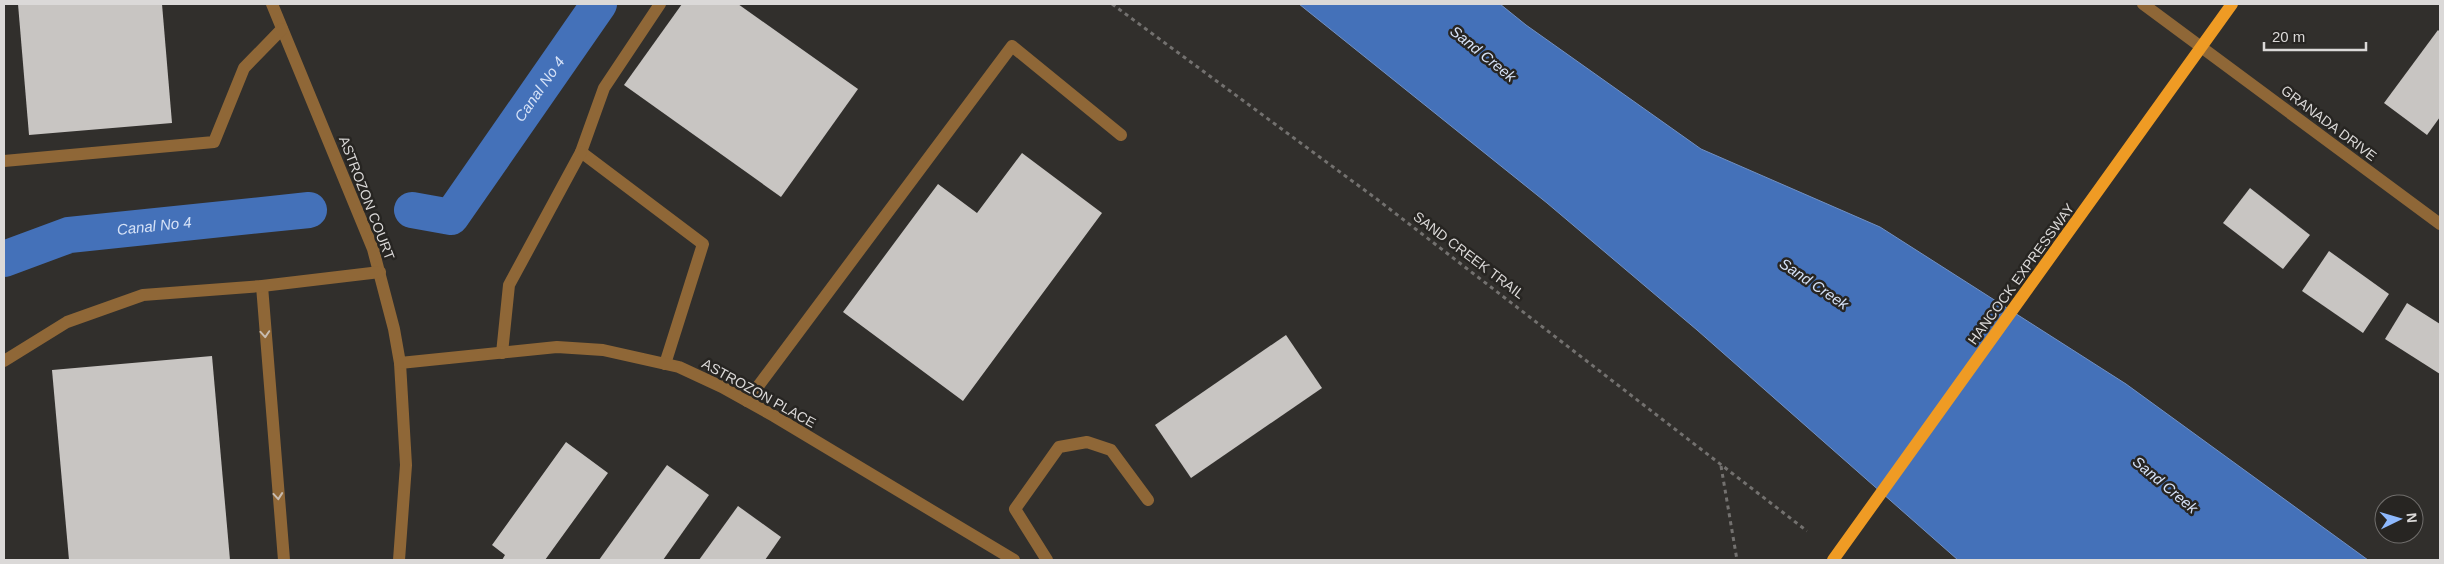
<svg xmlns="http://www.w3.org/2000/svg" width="2444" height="564" font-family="Helvetica,sans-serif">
<rect width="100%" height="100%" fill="#312f2c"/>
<polygon fill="#4471b9" stroke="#7190c2" points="1299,4 1500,4 1526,25 1701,149 1880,227 2126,384 2368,560 1958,560 1697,330 1547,203"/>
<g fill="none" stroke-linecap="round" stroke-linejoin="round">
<g stroke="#4471b9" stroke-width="36">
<path id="s1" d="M 412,210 L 451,217 L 599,4"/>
<path id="s2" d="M 4,259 L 69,235 L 309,210"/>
</g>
</g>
<g fill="#c8c5c2">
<polygon points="18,4 162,4 172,123 29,135"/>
<polygon points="682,4 738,4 858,89 781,197 624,85"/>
<polygon points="2438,30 2440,32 2440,117 2427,135 2384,103"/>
<polygon points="1022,153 1102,213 963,401 843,312 938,184 977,213"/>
<polygon points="2250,188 2310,235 2283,269 2223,223"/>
<polygon points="2329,251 2389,294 2363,333 2302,291"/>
<polygon points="2407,303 2440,324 2440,374 2385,339"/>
<polygon points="1286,335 1322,388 1191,478 1155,425"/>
<polygon points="212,356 230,560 69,560 52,370"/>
<polygon points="566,442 608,473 545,560 502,560 505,555 492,545"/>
<polygon points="667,465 709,495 663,560 599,560"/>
<polygon points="738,506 781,537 765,560 699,560"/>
</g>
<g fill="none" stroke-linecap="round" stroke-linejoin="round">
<g stroke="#73716f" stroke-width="3" stroke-dasharray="4 4" stroke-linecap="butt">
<polyline points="1112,4 1378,200 1807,531"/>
<polyline points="1721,466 1737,560"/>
</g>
<g stroke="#8f6737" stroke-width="12">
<polyline points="272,4 373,249 394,329 400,363 406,465 399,560"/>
<polyline points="660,4 604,88 581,152 703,244 665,364"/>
<polyline points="2143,4 2440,224"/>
<polyline points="4,161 214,142 244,68 282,29"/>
<polyline points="262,286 284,560"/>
<polyline points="502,353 509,285 581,152"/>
<polyline points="4,361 67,322 143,295 262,286 380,272"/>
<polyline points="400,363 557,347 603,350 679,367 722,387 774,416 1014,560"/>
<polyline points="747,401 1012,46 1121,135"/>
<polyline points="1047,560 1015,509 1059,447 1087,442 1111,450 1148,500"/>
</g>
<polyline stroke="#ef9b24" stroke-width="12" points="1833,560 2232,4"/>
</g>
<defs><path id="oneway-chevron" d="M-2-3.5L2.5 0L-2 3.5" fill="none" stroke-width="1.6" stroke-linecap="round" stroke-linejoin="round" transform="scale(1.25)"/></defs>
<g stroke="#c8bcb0">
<use href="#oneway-chevron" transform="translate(265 334) rotate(86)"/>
<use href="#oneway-chevron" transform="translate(278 496) rotate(85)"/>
</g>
<g text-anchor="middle" stroke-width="5" stroke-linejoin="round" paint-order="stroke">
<g font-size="14" fill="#dbd9d8" stroke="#272522">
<text transform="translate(2329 123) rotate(37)" y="5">GRANADA DRIVE</text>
<text transform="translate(367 198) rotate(69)" y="5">ASTROZON COURT</text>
<text transform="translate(1469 255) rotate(37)" y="5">SAND CREEK TRAIL</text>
<text transform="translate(2021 274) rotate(-54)" y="5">HANCOCK EXPRESSWAY</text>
<text transform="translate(759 393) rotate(29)" y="5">ASTROZON PLACE</text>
</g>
<g font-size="15" font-style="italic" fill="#d6e2f7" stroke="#272522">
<text transform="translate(1483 54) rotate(39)" y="5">Sand Creek</text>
<text dy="5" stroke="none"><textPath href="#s1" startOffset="195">Canal No 4</textPath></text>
<text dy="5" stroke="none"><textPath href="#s2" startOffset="155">Canal No 4</textPath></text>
<text transform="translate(1814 284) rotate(34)" y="5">Sand Creek</text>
<text transform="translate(2165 485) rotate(40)" y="5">Sand Creek</text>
</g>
</g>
<rect width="2444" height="564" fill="none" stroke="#dbd9d8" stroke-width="10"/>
<g transform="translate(2399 519) rotate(85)"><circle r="24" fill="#272522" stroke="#6f6d6b"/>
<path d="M0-4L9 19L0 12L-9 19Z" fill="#8eb9fd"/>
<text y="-8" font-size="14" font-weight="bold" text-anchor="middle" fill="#dbd9d8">N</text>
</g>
<path d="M2264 42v8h102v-8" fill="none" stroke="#dbd9d8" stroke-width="2.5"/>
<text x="2272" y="42" font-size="15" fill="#dbd9d8" stroke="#272522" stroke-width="4" paint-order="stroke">20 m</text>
</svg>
